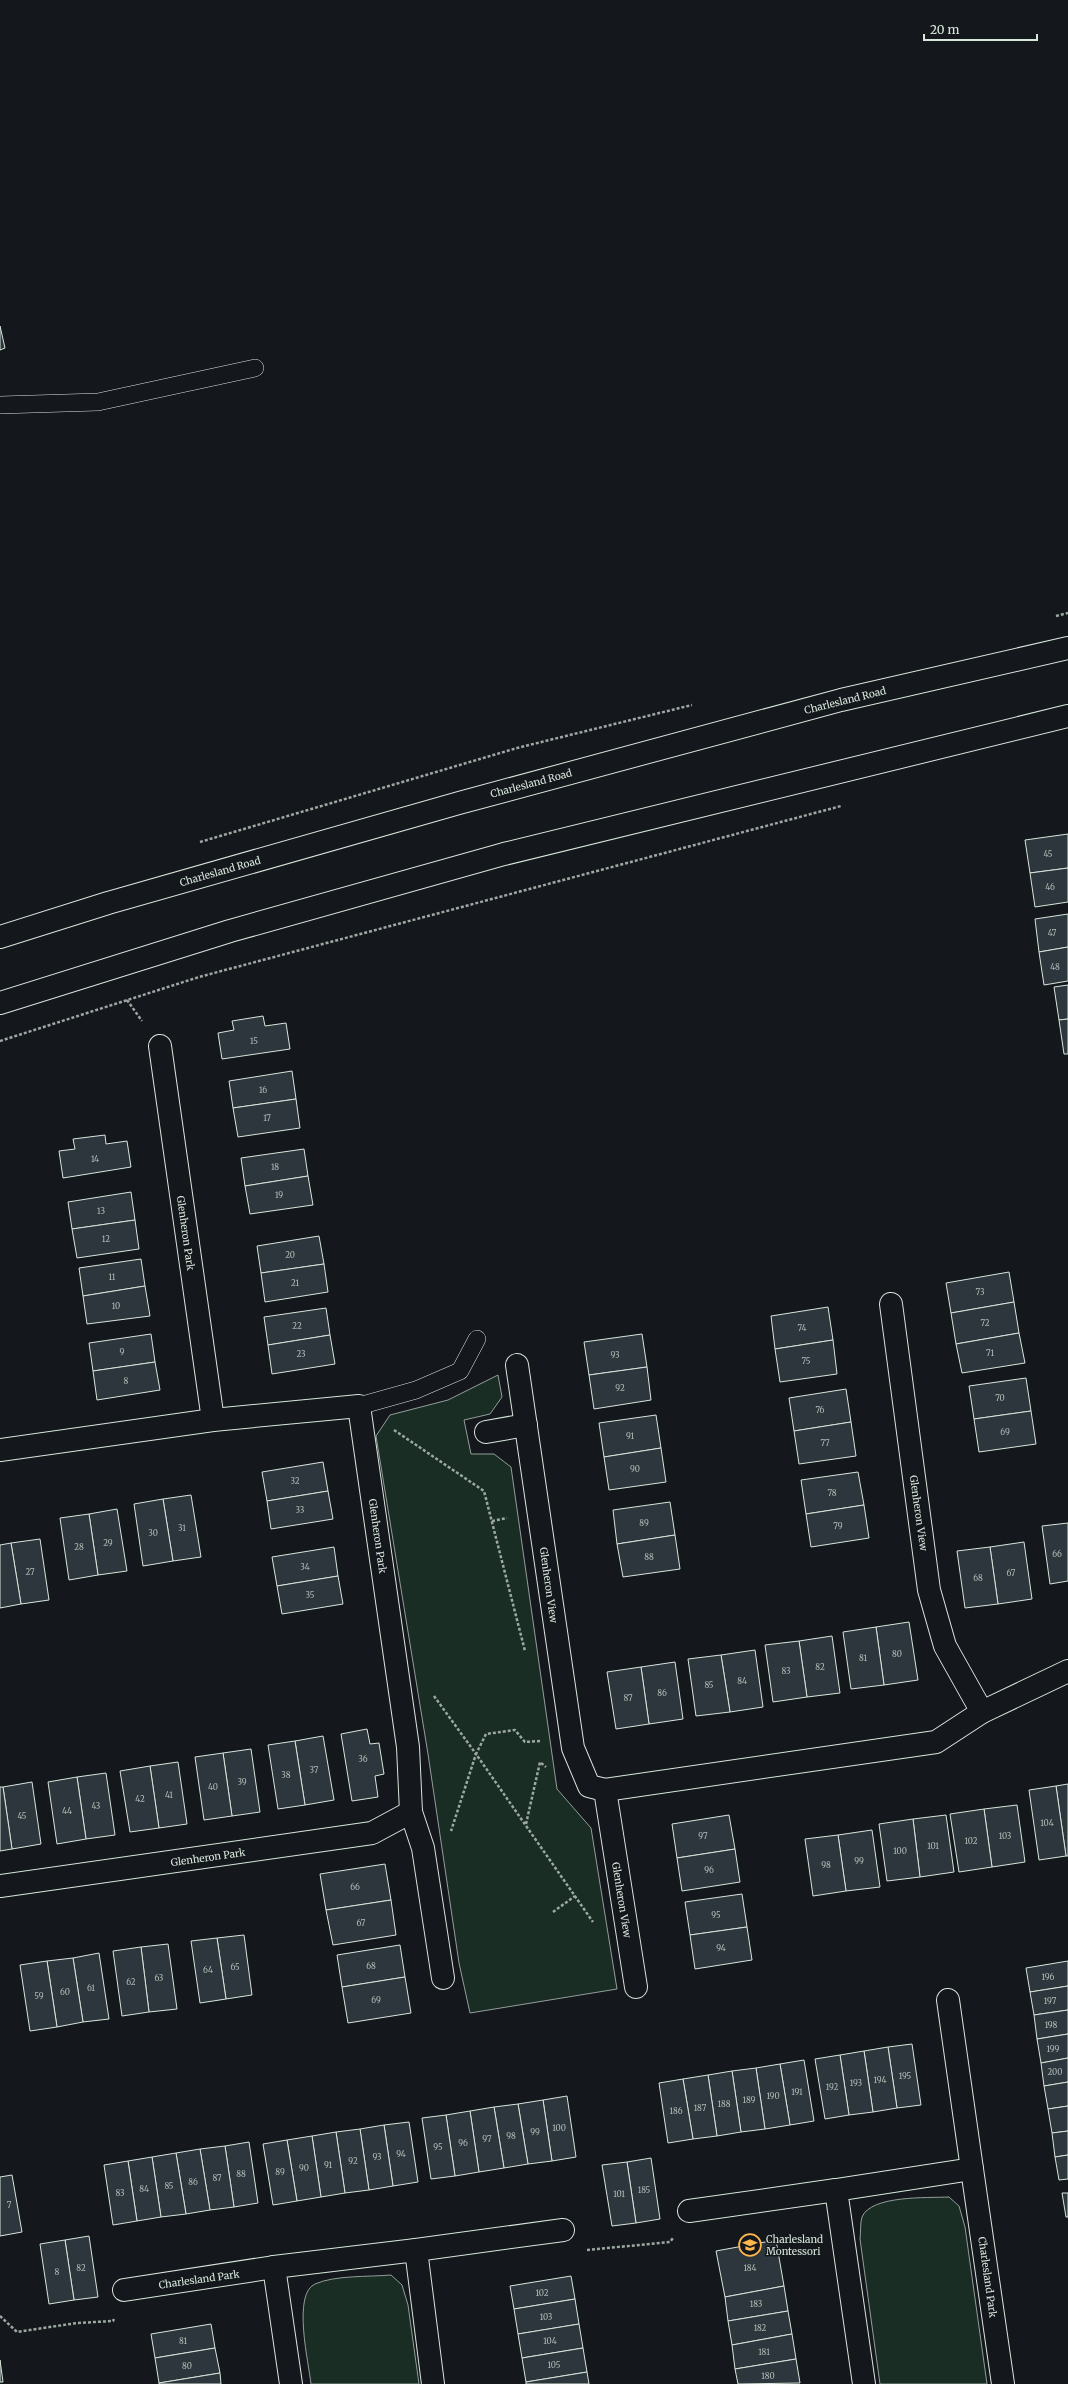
<svg xmlns="http://www.w3.org/2000/svg" width="1068" height="2384" font-family="Merriweather,serif">
<rect width="100%" height="100%" fill="#14181c"/>
<g fill="#1a2d24" stroke="#939e99">
<polygon points="498,1375 502,1397 490,1414 464,1420 471,1454 494,1454 511,1467 557,1789 591,1828 617,1989 470,2013 459,1963 428,1754 376,1436 390,1415 448,1400"/>
<path d="M 949,2197 L 959,2206 L 965,2227 L 987,2384 L 880,2384 L 860,2239 C 861,2232 860,2223 862,2217 C 871,2195 928,2198 949,2197 Z"/>
<path d="M 391,2275 L 402,2285 L 408,2305 L 419,2384 L 311,2384 C 309,2364 292,2294 315,2284 C 335,2275 369,2277 391,2275 Z"/>
</g>
<g fill="#2c363c" stroke="#d8e6dc">
<polygon points="0,326 5,348 0,350"/>
<polygon points="1068,834 1068,868 1030,873 1025,840"/>
<polygon points="1068,868 1068,902 1035,907 1030,873"/>
<polygon points="1068,914 1068,947 1039,952 1035,919"/>
<polygon points="1068,947 1068,981 1044,985 1039,952"/>
<polygon points="1068,985 1068,1019 1059,1020 1054,987"/>
<polygon points="263,1016 265,1026 286,1023 290,1049 222,1059 218,1033 234,1030 232,1021"/>
<polygon points="1068,1019 1068,1054 1064,1054 1059,1020"/>
<polygon points="292,1071 296,1099 233,1108 229,1081"/>
<polygon points="296,1099 300,1128 238,1137 233,1108"/>
<polygon points="105,1135 106,1144 127,1141 131,1167 63,1178 59,1151 75,1149 73,1139"/>
<polygon points="304,1149 308,1176 245,1186 241,1158"/>
<polygon points="308,1176 313,1205 250,1214 245,1186"/>
<polygon points="131,1192 135,1220 72,1229 68,1202"/>
<polygon points="135,1220 139,1249 77,1258 72,1229"/>
<polygon points="319,1236 324,1264 261,1273 257,1246"/>
<polygon points="141,1259 145,1286 83,1296 79,1268"/>
<polygon points="324,1264 328,1292 265,1302 261,1273"/>
<polygon points="1009,1272 1014,1302 951,1313 946,1283"/>
<polygon points="145,1286 150,1316 87,1324 83,1296"/>
<polygon points="1014,1302 1019,1333 956,1344 951,1313"/>
<polygon points="828,1307 833,1340 775,1349 771,1316"/>
<polygon points="326,1308 330,1335 268,1345 264,1317"/>
<polygon points="1019,1333 1025,1363 962,1373 956,1344"/>
<polygon points="151,1334 155,1362 93,1371 89,1343"/>
<polygon points="642,1334 647,1367 589,1375 584,1342"/>
<polygon points="330,1335 335,1364 272,1374 268,1345"/>
<polygon points="833,1340 837,1374 780,1382 775,1349"/>
<polygon points="155,1362 160,1390 97,1400 93,1371"/>
<polygon points="647,1367 651,1400 594,1409 589,1375"/>
<polygon points="1026,1378 1031,1411 974,1419 969,1386"/>
<polygon points="846,1389 851,1422 794,1431 789,1398"/>
<polygon points="1031,1411 1036,1444 979,1452 974,1419"/>
<polygon points="656,1415 661,1448 604,1457 599,1423"/>
<polygon points="851,1422 856,1456 799,1464 794,1431"/>
<polygon points="661,1448 666,1482 609,1490 604,1457"/>
<polygon points="323,1462 328,1491 267,1501 262,1472"/>
<polygon points="858,1472 864,1505 806,1514 801,1480"/>
<polygon points="328,1491 333,1519 271,1529 267,1501"/>
<polygon points="191,1495 201,1557 173,1561 163,1499"/>
<polygon points="163,1499 173,1561 143,1566 134,1504"/>
<polygon points="670,1502 675,1535 617,1544 613,1510"/>
<polygon points="864,1505 869,1538 811,1547 806,1514"/>
<polygon points="117,1509 127,1571 98,1575 89,1514"/>
<polygon points="89,1514 98,1575 69,1580 60,1518"/>
<polygon points="1068,1523 1068,1581 1050,1584 1042,1526"/>
<polygon points="675,1535 680,1569 623,1577 617,1544"/>
<polygon points="40,1539 49,1600 21,1604 11,1543"/>
<polygon points="1024,1542 1032,1599 998,1604 990,1547"/>
<polygon points="11,1543 21,1604 0,1608 0,1545"/>
<polygon points="334,1547 338,1576 277,1586 272,1557"/>
<polygon points="990,1547 998,1604 965,1608 957,1551"/>
<polygon points="338,1576 343,1604 282,1614 277,1586"/>
<polygon points="909,1622 918,1680 884,1685 876,1627"/>
<polygon points="876,1627 884,1685 851,1689 843,1632"/>
<polygon points="832,1636 840,1693 807,1697 799,1641"/>
<polygon points="799,1641 807,1697 773,1702 765,1645"/>
<polygon points="755,1650 763,1707 730,1712 721,1655"/>
<polygon points="721,1655 730,1712 696,1716 688,1659"/>
<polygon points="675,1662 683,1719 649,1724 641,1667"/>
<polygon points="641,1667 649,1724 616,1729 607,1672"/>
<polygon points="367,1729 370,1744 379,1743 384,1774 375,1776 378,1797 352,1801 341,1734"/>
<polygon points="323,1736 334,1800 305,1805 295,1741"/>
<polygon points="295,1741 305,1805 278,1809 268,1745"/>
<polygon points="251,1749 260,1812 232,1816 223,1753"/>
<polygon points="223,1753 232,1816 204,1820 195,1757"/>
<polygon points="178,1762 187,1824 159,1828 150,1766"/>
<polygon points="150,1766 159,1828 130,1832 120,1771"/>
<polygon points="106,1773 115,1835 86,1839 77,1777"/>
<polygon points="77,1777 86,1839 57,1844 48,1782"/>
<polygon points="32,1782 41,1844 12,1849 3,1787"/>
<polygon points="1068,1784 1068,1856 1066,1856 1056,1786"/>
<polygon points="1056,1786 1066,1856 1039,1860 1029,1790"/>
<polygon points="0,1787 3,1787 12,1849 0,1851"/>
<polygon points="1017,1805 1025,1862 992,1867 984,1809"/>
<polygon points="984,1809 992,1867 959,1872 950,1814"/>
<polygon points="729,1815 735,1849 677,1858 672,1824"/>
<polygon points="946,1815 954,1872 920,1877 913,1819"/>
<polygon points="913,1819 920,1877 887,1881 879,1824"/>
<polygon points="872,1830 880,1887 846,1891 838,1835"/>
<polygon points="838,1835 846,1891 813,1896 805,1839"/>
<polygon points="735,1849 740,1882 682,1891 677,1858"/>
<polygon points="385,1864 391,1900 326,1910 320,1874"/>
<polygon points="742,1894 747,1927 690,1935 685,1902"/>
<polygon points="391,1900 396,1935 333,1945 326,1910"/>
<polygon points="747,1927 752,1960 695,1969 690,1935"/>
<polygon points="244,1935 252,1995 226,1999 217,1938"/>
<polygon points="217,1938 226,1999 200,2003 191,1941"/>
<polygon points="168,1944 177,2009 149,2012 141,1947"/>
<polygon points="400,1945 405,1977 342,1987 337,1955"/>
<polygon points="141,1947 149,2012 122,2016 113,1951"/>
<polygon points="99,1953 109,2019 83,2022 73,1958"/>
<polygon points="73,1958 83,2022 57,2027 47,1961"/>
<polygon points="47,1961 57,2027 30,2031 20,1965"/>
<polygon points="1068,1961 1068,1986 1030,1992 1026,1968"/>
<polygon points="405,1977 411,2013 348,2023 342,1987"/>
<polygon points="1068,1986 1068,2010 1034,2015 1030,1992"/>
<polygon points="1068,2010 1068,2034 1037,2039 1034,2015"/>
<polygon points="1068,2034 1068,2058 1041,2063 1037,2039"/>
<polygon points="912,2044 921,2105 897,2108 888,2047"/>
<polygon points="888,2047 897,2108 873,2112 864,2051"/>
<polygon points="864,2051 873,2112 849,2115 840,2055"/>
<polygon points="840,2055 849,2115 825,2119 815,2059"/>
<polygon points="1068,2058 1068,2082 1044,2086 1041,2063"/>
<polygon points="804,2060 814,2121 790,2125 780,2064"/>
<polygon points="780,2064 790,2125 765,2129 756,2068"/>
<polygon points="756,2068 765,2129 741,2132 732,2071"/>
<polygon points="732,2071 741,2132 717,2136 708,2075"/>
<polygon points="708,2075 717,2136 693,2139 683,2079"/>
<polygon points="683,2079 693,2139 668,2143 659,2083"/>
<polygon points="1068,2082 1068,2106 1048,2109 1044,2086"/>
<polygon points="567,2096 576,2157 552,2161 543,2100"/>
<polygon points="543,2100 552,2161 528,2164 518,2104"/>
<polygon points="518,2104 528,2164 504,2168 494,2107"/>
<polygon points="1068,2106 1068,2131 1052,2133 1048,2109"/>
<polygon points="494,2107 504,2168 479,2172 470,2111"/>
<polygon points="470,2111 479,2172 455,2176 446,2115"/>
<polygon points="446,2115 455,2176 431,2179 422,2118"/>
<polygon points="409,2122 418,2182 393,2186 384,2125"/>
<polygon points="384,2125 393,2186 369,2190 360,2129"/>
<polygon points="360,2129 369,2190 345,2193 336,2132"/>
<polygon points="1068,2131 1068,2155 1055,2157 1052,2133"/>
<polygon points="336,2132 345,2193 321,2197 312,2136"/>
<polygon points="312,2136 321,2197 297,2201 287,2140"/>
<polygon points="287,2140 297,2201 273,2205 263,2144"/>
<polygon points="249,2142 258,2203 234,2207 225,2146"/>
<polygon points="225,2146 234,2207 210,2210 200,2149"/>
<polygon points="200,2149 210,2210 186,2214 176,2153"/>
<polygon points="176,2153 186,2214 161,2217 152,2157"/>
<polygon points="1068,2155 1068,2179 1059,2180 1055,2157"/>
<polygon points="152,2157 161,2217 137,2221 128,2161"/>
<polygon points="651,2158 660,2219 636,2223 627,2162"/>
<polygon points="128,2161 137,2221 113,2225 104,2165"/>
<polygon points="627,2162 636,2223 612,2226 602,2165"/>
<polygon points="12,2175 22,2232 0,2236 0,2177"/>
<polygon points="1062,2193 1068,2193 1068,2217 1066,2217"/>
<polygon points="89,2236 98,2297 74,2300 65,2240"/>
<polygon points="65,2240 74,2300 49,2304 40,2244"/>
<polygon points="776,2240 784,2286 725,2297 716,2251"/>
<polygon points="571,2276 575,2299 514,2309 510,2286"/>
<polygon points="784,2286 788,2311 728,2321 725,2297"/>
<polygon points="575,2299 579,2324 518,2334 514,2309"/>
<polygon points="788,2311 792,2334 732,2345 728,2321"/>
<polygon points="211,2324 215,2348 155,2358 151,2334"/>
<polygon points="579,2324 583,2348 522,2358 518,2334"/>
<polygon points="792,2334 796,2359 735,2369 732,2345"/>
<polygon points="215,2348 220,2373 159,2383 155,2358"/>
<polygon points="583,2348 587,2372 526,2382 522,2358"/>
<polygon points="796,2359 800,2383 738,2384 735,2369"/>
<polygon points="0,2360 3,2382 0,2382"/>
<polygon points="587,2372 589,2384 526,2384 526,2382"/>
<polygon points="220,2373 221,2384 159,2384 159,2383"/>
</g>
<g fill="none" stroke-linecap="round" stroke-linejoin="round">
<g stroke="#d8e6dc" stroke-width="18">
<g id="lane">
<polyline points="0,405 98,402 255,368"/>
<polyline points="359,1406 416,1390 460,1371 477,1339"/>
</g>
</g>
<g stroke="#d8e6dc" stroke-width="24">
<g id="street">
<polyline points="160,1046 213,1420"/>
<polyline points="891,1304 929,1590 945,1646 982,1712"/>
<polyline points="517,1365 573,1748 589,1786 605,1790 636,1987"/>
<polyline points="486,1432 526,1425"/>
<polyline points="0,1450 213,1420 359,1406 408,1747 411,1812 423,1848 443,1978"/>
<polyline points="605,1790 936,1742 982,1712 1068,1671"/>
<polyline points="0,1886 372,1833 411,1812"/>
<polyline points="948,2000 972,2169"/>
<polyline points="689,2211 836,2190"/>
<polyline points="416,2250 563,2230"/>
<polyline points="124,2290 274,2267"/>
<polyline points="291,2384 274,2267 416,2250 433,2384"/>
<polyline points="864,2384 836,2190 972,2169 1003,2384"/>
</g>
</g>
<g stroke="#d8e6dc" stroke-width="24">
<g id="secondary">
<polyline points="0,937 108,903 459,803 841,700 1068,648"/>
<polyline points="0,1003 230,931 504,854 1068,716"/>
</g>
</g>
<g stroke="#9da8a2" stroke-width="2.5" stroke-dasharray="3 2" stroke-linecap="butt">
<polyline points="1056,616 1068,613"/>
<polyline points="200,842 517,748 692,705"/>
<polyline points="127,1000 142,1021"/>
<polyline points="0,1041 199,977 841,806"/>
<polyline points="394,1430 484,1491 525,1651"/>
<polyline points="492,1521 507,1518"/>
<polyline points="434,1696 476,1754 451,1831"/>
<polyline points="540,1741 525,1742 515,1730 486,1734 476,1754 593,1922"/>
<polyline points="526,1824 540,1762 546,1767"/>
<polyline points="553,1912 575,1896"/>
<polyline points="587,2250 670,2242 673,2238"/>
<polyline points="0,2316 17,2332 77,2323 113,2321 114,2319"/>
</g>
<use href="#lane" stroke="#14181c" stroke-width="17"/>
<use href="#street" stroke="#14181c" stroke-width="22"/>
<use href="#secondary" stroke="#14181c" stroke-width="22"/>
</g>
<defs>
<g id="school-ring" transform="scale(1.15)"><circle r="9.5" fill="#14181c" stroke="#ffb74d" stroke-width="1.5"/><path d="M0-5L7-2L0 1L-7-2ZM-4 1L0 2.5L4 1V4Q0 6-4 4Z" fill="#ffb74d"/></g>
</defs>
<g fill-rule="evenodd">
<use href="#school-ring" x="750" y="2245"/>
</g>
<g text-anchor="middle" stroke-width="3" stroke-linejoin="round" paint-order="stroke">
<g font-size="8" fill="#adbab4">
<text x="1048" y="857">45</text>
<text x="1050" y="890">46</text>
<text x="1052" y="936">47</text>
<text x="1055" y="970">48</text>
<text x="254" y="1044">15</text>
<text x="263" y="1093">16</text>
<text x="267" y="1121">17</text>
<text x="95" y="1162">14</text>
<text x="275" y="1170">18</text>
<text x="279" y="1198">19</text>
<text x="101" y="1214">13</text>
<text x="106" y="1242">12</text>
<text x="290" y="1258">20</text>
<text x="112" y="1280">11</text>
<text x="295" y="1286">21</text>
<text x="980" y="1295">73</text>
<text x="116" y="1309">10</text>
<text x="985" y="1326">72</text>
<text x="297" y="1329">22</text>
<text x="802" y="1331">74</text>
<text x="122" y="1355">9</text>
<text x="990" y="1356">71</text>
<text x="301" y="1357">23</text>
<text x="615" y="1358">93</text>
<text x="806" y="1364">75</text>
<text x="126" y="1384">8</text>
<text x="620" y="1391">92</text>
<text x="1000" y="1401">70</text>
<text x="820" y="1413">76</text>
<text x="1005" y="1435">69</text>
<text x="630" y="1439">91</text>
<text x="825" y="1446">77</text>
<text x="635" y="1472">90</text>
<text x="295" y="1484">32</text>
<text x="832" y="1496">78</text>
<text x="300" y="1513">33</text>
<text x="644" y="1526">89</text>
<text x="838" y="1529">79</text>
<text x="182" y="1531">31</text>
<text x="153" y="1536">30</text>
<text x="108" y="1546">29</text>
<text x="79" y="1550">28</text>
<text x="1057" y="1557">66</text>
<text x="649" y="1560">88</text>
<text x="305" y="1570">34</text>
<text x="30" y="1575">27</text>
<text x="1011" y="1576">67</text>
<text x="978" y="1581">68</text>
<text x="310" y="1598">35</text>
<text x="897" y="1657">80</text>
<text x="863" y="1661">81</text>
<text x="820" y="1670">82</text>
<text x="786" y="1674">83</text>
<text x="742" y="1684">84</text>
<text x="709" y="1688">85</text>
<text x="662" y="1696">86</text>
<text x="628" y="1701">87</text>
<text x="363" y="1762">36</text>
<text x="314" y="1773">37</text>
<text x="286" y="1778">38</text>
<text x="242" y="1785">39</text>
<text x="213" y="1790">40</text>
<text x="169" y="1798">41</text>
<text x="140" y="1802">42</text>
<text x="96" y="1809">43</text>
<text x="67" y="1814">44</text>
<text x="22" y="1819">45</text>
<text x="1047" y="1826">104</text>
<text x="703" y="1839">97</text>
<text x="1005" y="1839">103</text>
<text x="971" y="1844">102</text>
<text x="933" y="1849">101</text>
<text x="900" y="1854">100</text>
<text x="859" y="1864">99</text>
<text x="826" y="1868">98</text>
<text x="709" y="1873">96</text>
<text x="355" y="1890">66</text>
<text x="716" y="1918">95</text>
<text x="361" y="1926">67</text>
<text x="721" y="1951">94</text>
<text x="371" y="1969">68</text>
<text x="235" y="1970">65</text>
<text x="208" y="1973">64</text>
<text x="1048" y="1980">196</text>
<text x="159" y="1981">63</text>
<text x="131" y="1985">62</text>
<text x="91" y="1991">61</text>
<text x="65" y="1995">60</text>
<text x="39" y="1999">59</text>
<text x="376" y="2003">69</text>
<text x="1050" y="2004">197</text>
<text x="1051" y="2028">198</text>
<text x="1053" y="2052">199</text>
<text x="1055" y="2075">200</text>
<text x="905" y="2079">195</text>
<text x="880" y="2083">194</text>
<text x="856" y="2086">193</text>
<text x="832" y="2090">192</text>
<text x="797" y="2095">191</text>
<text x="773" y="2099">190</text>
<text x="749" y="2103">189</text>
<text x="724" y="2107">188</text>
<text x="700" y="2111">187</text>
<text x="676" y="2114">186</text>
<text x="559" y="2131">100</text>
<text x="535" y="2135">99</text>
<text x="511" y="2139">98</text>
<text x="487" y="2142">97</text>
<text x="463" y="2146">96</text>
<text x="438" y="2150">95</text>
<text x="401" y="2157">94</text>
<text x="377" y="2160">93</text>
<text x="353" y="2164">92</text>
<text x="328" y="2168">91</text>
<text x="304" y="2171">90</text>
<text x="280" y="2175">89</text>
<text x="241" y="2177">88</text>
<text x="217" y="2181">87</text>
<text x="193" y="2185">86</text>
<text x="169" y="2189">85</text>
<text x="144" y="2192">84</text>
<text x="644" y="2193">185</text>
<text x="120" y="2196">83</text>
<text x="619" y="2197">101</text>
<text x="9" y="2208">7</text>
<text x="81" y="2271">82</text>
<text x="750" y="2271">184</text>
<text x="57" y="2275">8</text>
<text x="542" y="2296">102</text>
<text x="756" y="2307">183</text>
<text x="546" y="2320">103</text>
<text x="760" y="2331">182</text>
<text x="183" y="2344">81</text>
<text x="550" y="2344">104</text>
<text x="764" y="2355">181</text>
<text x="554" y="2368">105</text>
<text x="187" y="2369">80</text>
<text x="768" y="2379">180</text>
</g>
<g font-size="10" fill="#d8e6dc" stroke="#14181c">
<text transform="translate(845 700) rotate(-14)" y="4">Charlesland Road</text>
<text transform="translate(531 783) rotate(-15)" y="4">Charlesland Road</text>
<text transform="translate(220 871) rotate(-16)" y="4">Charlesland Road</text>
<text transform="translate(186 1233) rotate(82)" y="4">Glenheron Park</text>
<text transform="translate(919 1513) rotate(82)" y="4">Glenheron View</text>
<text transform="translate(378 1536) rotate(82)" y="4">Glenheron Park</text>
<text transform="translate(549 1585) rotate(82)" y="4">Glenheron View</text>
<text transform="translate(208 1857) rotate(-8)" y="4">Glenheron Park</text>
<text transform="translate(622 1900) rotate(81)" y="4">Glenheron View</text>
<text transform="translate(988 2277) rotate(82)" y="4">Charlesland Park</text>
<text transform="translate(199 2279) rotate(-8)" y="4">Charlesland Park</text>
</g>
<g font-size="10" fill="#d8e6dc" stroke="#14181c" text-anchor="start">
<text x="766" y="2243">Charlesland<tspan x="766" dy="12">Montessori</tspan></text>
</g>
</g>
<path d="M924 34v6h113v-6" fill="none" stroke="#d8e6dc" stroke-width="2"/>
<text x="930" y="34" font-size="12" fill="#d8e6dc" stroke="#14181c" stroke-width="3" paint-order="stroke">20 m</text>
</svg>
